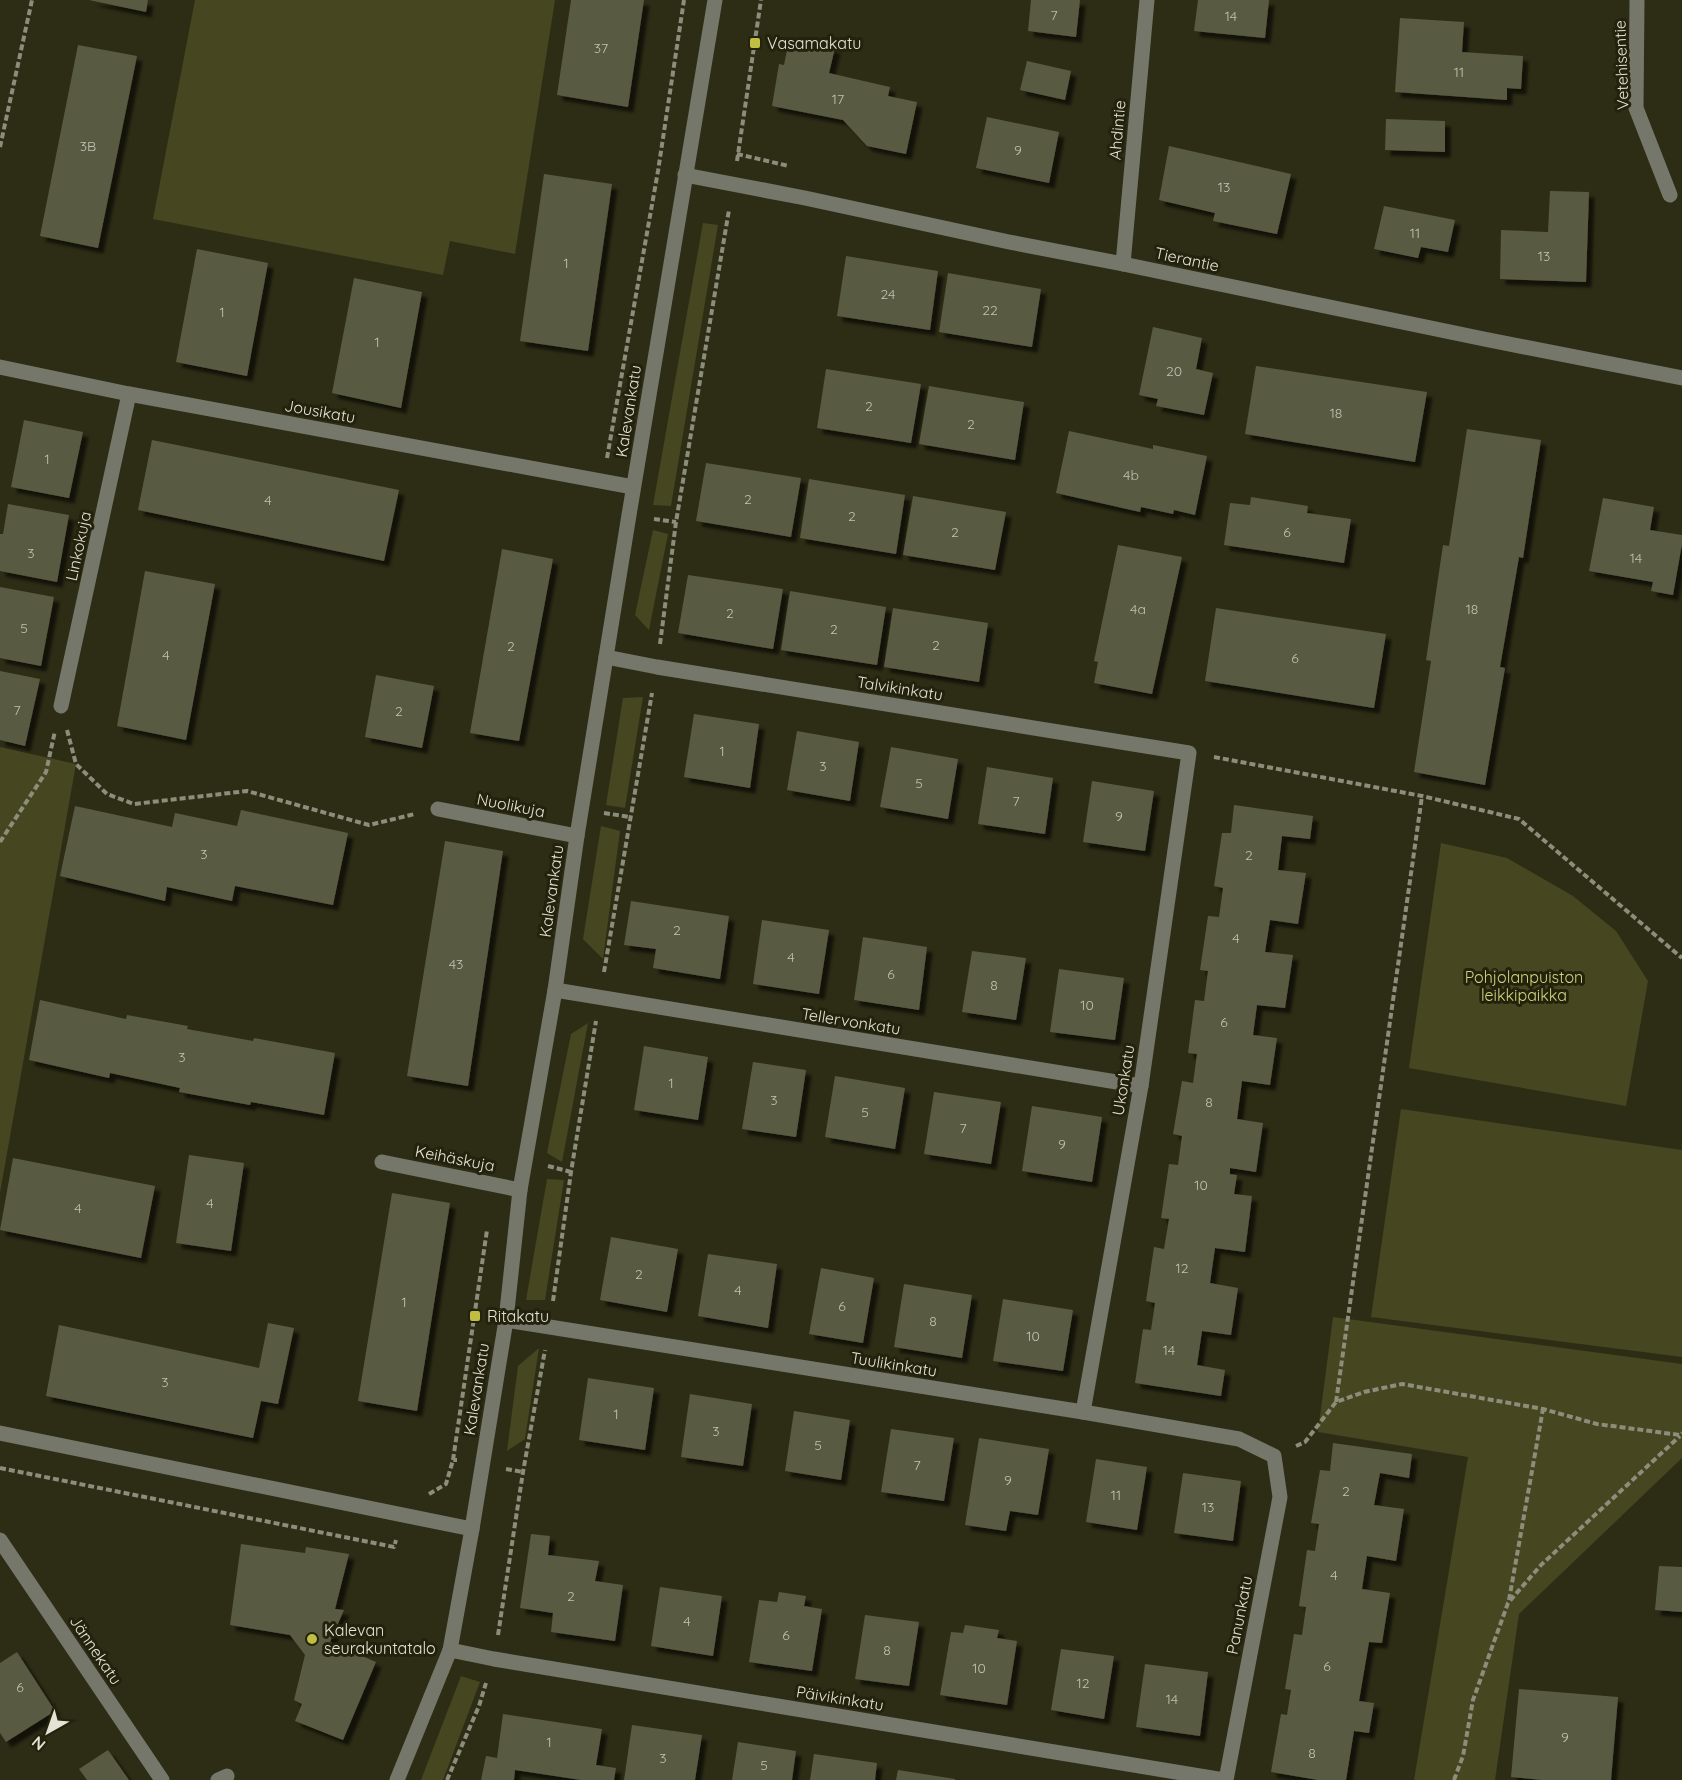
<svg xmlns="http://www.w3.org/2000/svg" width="1682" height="1780" font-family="Quicksand,sans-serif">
<defs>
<filter id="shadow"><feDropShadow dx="5.5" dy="5.5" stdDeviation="1.5" flood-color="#0009"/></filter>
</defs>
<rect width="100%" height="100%" fill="#2d2d16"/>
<g fill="#464620">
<polygon points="195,0 555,0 515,254 450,241 443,275 153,219"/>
<polygon points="703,223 718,225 671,506 653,505"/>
<polygon points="653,530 668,534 649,630 635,615"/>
<polygon points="643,697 625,808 606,805 623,698"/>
<polygon points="0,747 76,764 0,1193"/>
<polygon points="601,826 620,831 603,959 583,939"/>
<polygon points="1441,843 1507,858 1573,896 1616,931 1648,981 1626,1106 1409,1068"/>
<polygon points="588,1023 562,1162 547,1153 571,1034"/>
<polygon points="1401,1109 1682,1150 1682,1357 1371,1317"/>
<polygon points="547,1179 564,1180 545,1300 526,1300"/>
<polygon points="1333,1317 1682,1364 1682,1458 1519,1614 1495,1780 1414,1780 1468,1457 1318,1432"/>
<polygon points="539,1348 525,1439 507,1451 518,1366"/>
<polygon points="461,1676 480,1682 443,1780 421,1780"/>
</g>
<g fill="#595a42" filter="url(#shadow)">
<polygon points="89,0 148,0 146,12"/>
<polygon points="571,0 644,0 628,107 557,95"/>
<polygon points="1031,0 1080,0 1076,37 1028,31"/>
<polygon points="1198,0 1269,0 1265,38 1194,31"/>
<polygon points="1400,18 1464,22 1462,52 1523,56 1521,89 1507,88 1507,100 1395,92"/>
<polygon points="789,40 835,48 829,73 890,87 888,96 917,102 906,154 867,146 843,120 772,106 779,64 784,65"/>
<polygon points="78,45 137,56 98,248 40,236"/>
<polygon points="1027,61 1071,71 1065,100 1020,90"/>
<polygon points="987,117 1059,132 1049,183 976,168"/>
<polygon points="1386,119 1445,121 1445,152 1385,150"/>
<polygon points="1169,146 1291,174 1277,234 1213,221 1215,213 1159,200"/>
<polygon points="544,174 612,184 588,351 520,341"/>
<polygon points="1550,191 1589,192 1586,282 1500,279 1501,230 1548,232"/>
<polygon points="1384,206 1455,220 1448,252 1421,247 1418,258 1374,249"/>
<polygon points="197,249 268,263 247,376 176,362"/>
<polygon points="846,256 938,271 930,330 837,316"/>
<polygon points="948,273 1041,289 1032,347 939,332"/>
<polygon points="354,278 422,292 401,408 332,393"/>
<polygon points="1153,327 1202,338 1196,369 1213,373 1204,415 1156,406 1158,399 1139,395"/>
<polygon points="1256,366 1427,392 1415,462 1245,434"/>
<polygon points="826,369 921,384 911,443 817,428"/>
<polygon points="929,386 1024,402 1015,460 919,444"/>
<polygon points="24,420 83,432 69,498 11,487"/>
<polygon points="1467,429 1541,440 1523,558 1519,557 1500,667 1505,668 1485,785 1414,772 1431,661 1426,660 1443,545 1449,546"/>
<polygon points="1069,431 1153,449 1153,445 1207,456 1195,515 1174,510 1173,514 1141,507 1140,512 1056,493"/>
<polygon points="152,440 399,490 384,561 138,510"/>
<polygon points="706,463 801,478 791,537 696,521"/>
<polygon points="809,479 905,495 896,554 800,538"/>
<polygon points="913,496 1006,512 995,570 903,555"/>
<polygon points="1251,497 1308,506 1307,513 1351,519 1344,563 1224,545 1230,503 1250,505"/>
<polygon points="1603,498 1654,507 1650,530 1682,535 1682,544 1673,595 1651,591 1653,582 1589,571"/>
<polygon points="8,504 69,515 57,582 0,571 0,534 3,534"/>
<polygon points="1118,545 1182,557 1152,694 1094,683 1098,662 1094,661"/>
<polygon points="502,549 553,559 519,741 470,733"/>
<polygon points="145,571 215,584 186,740 117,726"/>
<polygon points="688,575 783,589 773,649 678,633"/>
<polygon points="0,587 54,597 41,666 0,658"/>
<polygon points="790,591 886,607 877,665 781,650"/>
<polygon points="893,608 988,623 979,682 884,667"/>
<polygon points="1216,608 1386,634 1374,708 1205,681"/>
<polygon points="0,671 40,679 25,746 0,740"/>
<polygon points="376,675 434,686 422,748 365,737"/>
<polygon points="694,714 759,724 750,788 684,777"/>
<polygon points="797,731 859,742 850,801 787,790"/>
<polygon points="891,747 958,759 948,819 880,807"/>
<polygon points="987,767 1053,778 1045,834 978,824"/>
<polygon points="1092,781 1154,791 1145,851 1083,842"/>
<polygon points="1234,805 1313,816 1310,839 1282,836 1278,870 1306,873 1298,924 1270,920 1265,952 1293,955 1285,1008 1257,1005 1253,1035 1277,1038 1270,1085 1242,1081 1237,1119 1263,1123 1256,1172 1230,1168 1230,1174 1237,1175 1234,1194 1252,1196 1245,1252 1215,1248 1210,1283 1238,1288 1231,1335 1202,1331 1197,1365 1225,1370 1221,1396 1135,1383 1143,1329 1151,1330 1155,1303 1146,1301 1154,1247 1164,1249 1169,1219 1161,1218 1169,1164 1178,1165 1182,1136 1173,1134 1182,1081 1193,1083 1197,1054 1188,1053 1195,1000 1204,1001 1208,971 1200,970 1208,916 1219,917 1223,888 1214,886 1222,833 1231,833"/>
<polygon points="75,806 172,827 175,813 237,826 241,810 348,833 333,905 235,886 232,901 167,887 165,901 60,876"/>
<polygon points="445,841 503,851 468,1086 407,1076"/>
<polygon points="631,901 729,916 720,979 653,968 656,949 624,945"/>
<polygon points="762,920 829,930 819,994 753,984"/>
<polygon points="863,937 927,947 919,1010 854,1000"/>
<polygon points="972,951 1026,958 1016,1020 962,1012"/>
<polygon points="1059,969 1124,978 1115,1040 1050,1032"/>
<polygon points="40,1000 126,1019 127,1015 188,1026 187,1029 253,1041 254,1038 335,1053 324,1115 251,1102 250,1105 179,1092 180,1088 110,1073 109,1078 29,1060"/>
<polygon points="644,1046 708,1057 698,1120 634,1110"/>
<polygon points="753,1062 806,1070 796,1137 742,1129"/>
<polygon points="835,1076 905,1088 895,1149 825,1137"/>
<polygon points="934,1092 1001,1102 991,1164 924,1154"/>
<polygon points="1032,1106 1102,1117 1092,1182 1022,1171"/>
<polygon points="189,1155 244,1163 231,1251 176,1243"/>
<polygon points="13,1158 155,1186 141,1258 0,1230"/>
<polygon points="392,1193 450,1203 417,1411 358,1401"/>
<polygon points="611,1237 678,1249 667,1312 600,1300"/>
<polygon points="708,1254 777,1264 768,1328 698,1316"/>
<polygon points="821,1268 874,1278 863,1343 809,1334"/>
<polygon points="904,1284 972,1295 962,1358 894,1347"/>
<polygon points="1003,1299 1073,1310 1063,1371 993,1361"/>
<polygon points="268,1323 294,1328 278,1404 261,1401 253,1438 46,1396 59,1325 259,1368"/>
<polygon points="588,1378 654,1388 645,1450 579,1440"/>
<polygon points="690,1394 752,1404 743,1466 681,1457"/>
<polygon points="794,1411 850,1420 841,1480 785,1471"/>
<polygon points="891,1429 954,1438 944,1501 881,1492"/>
<polygon points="979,1438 1049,1449 1038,1515 1010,1511 1006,1531 965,1525"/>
<polygon points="1333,1443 1412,1454 1409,1478 1380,1473 1374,1505 1404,1509 1396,1561 1367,1556 1362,1589 1390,1593 1382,1643 1369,1642 1359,1701 1374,1703 1369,1733 1354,1731 1346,1780 1318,1780 1271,1772 1281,1714 1287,1715 1291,1690 1285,1689 1294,1634 1302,1635 1306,1607 1299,1606 1307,1550 1315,1551 1319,1524 1311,1523 1320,1470 1330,1471"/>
<polygon points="1096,1459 1147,1467 1137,1530 1086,1522"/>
<polygon points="1183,1473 1241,1481 1233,1541 1174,1533"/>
<polygon points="531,1534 550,1536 548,1555 599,1561 595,1581 623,1585 615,1641 551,1632 553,1613 520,1608"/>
<polygon points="241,1544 305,1553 306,1547 349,1554 335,1609 344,1610 330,1642 376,1662 343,1740 295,1721 302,1704 294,1700 305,1655 290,1635 230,1625"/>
<polygon points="1659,1566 1682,1567 1682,1612 1655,1610"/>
<polygon points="660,1587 722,1596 713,1656 651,1646"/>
<polygon points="779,1592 806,1596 804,1606 822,1609 812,1671 749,1662 759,1600 777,1602"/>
<polygon points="865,1615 919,1622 909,1686 855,1679"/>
<polygon points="965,1625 999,1630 997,1638 1017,1641 1007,1705 940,1695 951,1632 963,1633"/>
<polygon points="1061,1649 1114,1656 1104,1719 1051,1710"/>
<polygon points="17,1652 55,1711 6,1742 0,1733 0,1663"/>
<polygon points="1145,1664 1208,1672 1200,1736 1136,1727"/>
<polygon points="1519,1689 1618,1697 1611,1780 1542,1780 1511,1777"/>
<polygon points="503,1714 602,1729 596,1765 616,1768 614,1780 581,1780 515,1770 514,1780 481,1780 486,1756 497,1758"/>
<polygon points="632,1725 702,1735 695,1780 624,1780"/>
<polygon points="738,1742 796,1751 792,1780 732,1780"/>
<polygon points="108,1750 129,1780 87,1780 79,1769"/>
<polygon points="814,1754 877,1763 875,1780 810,1780"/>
<polygon points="898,1770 955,1779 955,1780 896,1780"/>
</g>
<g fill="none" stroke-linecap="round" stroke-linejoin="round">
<g stroke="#8c8d7b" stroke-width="4" stroke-dasharray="6 3" stroke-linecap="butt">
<polyline points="0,147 32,0"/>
<polyline points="737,154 789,166"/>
<polyline points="737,161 761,0"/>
<polyline points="607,458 658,171 684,0"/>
<polyline points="654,519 676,522"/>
<polyline points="660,644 676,522 729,210"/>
<polyline points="67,730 76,764 107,794 134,804 247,791 369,825 415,814"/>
<polyline points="1214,757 1422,796 1519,819 1682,958"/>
<polyline points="604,813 630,817"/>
<polyline points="0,842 46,772 55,731"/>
<polyline points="604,972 652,693"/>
<polyline points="548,1166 571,1172"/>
<polyline points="553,1301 571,1172 596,1021"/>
<polyline points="1336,1402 1422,796"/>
<polyline points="1296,1446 1305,1442 1336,1402 1364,1392 1402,1384 1543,1409 1597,1424 1680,1435 1682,1433"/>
<polyline points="453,1460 487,1230"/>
<polyline points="0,1468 394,1547 396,1540"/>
<polyline points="506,1469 523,1472"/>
<polyline points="429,1494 446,1484 453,1460 457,1460"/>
<polyline points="1509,1600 1543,1409"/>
<polyline points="498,1635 523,1472 545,1350"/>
<polyline points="447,1780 479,1706 486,1683"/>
<polyline points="1454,1780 1463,1756 1473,1700 1508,1603 1541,1565 1680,1436"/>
</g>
<g stroke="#76776b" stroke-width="15">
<polyline points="1637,0 1636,108 1670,195"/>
<polyline points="685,175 805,198 1009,242 1123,264 1484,339 1682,378"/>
<polyline points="1123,264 1147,0"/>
<polyline points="0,367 129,394 633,487"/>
<polyline points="606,657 657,667 1189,753 1141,1086 1083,1412"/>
<polyline points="61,706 129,394"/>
<polyline points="438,809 577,836"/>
<polyline points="555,990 1141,1086"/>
<polyline points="382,1162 520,1190"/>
<polyline points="506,1320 1083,1412 1239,1439 1274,1456 1280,1497 1226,1780"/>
<polyline points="0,1433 472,1529"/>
<polyline points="0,1540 162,1780"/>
<polyline points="450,1650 494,1659 1224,1780"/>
<polyline points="218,1780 227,1776"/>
<polyline points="397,1780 450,1650 472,1529 506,1320 520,1190 555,990 577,836 629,515 715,0"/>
</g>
</g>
<g fill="#bfbe42" stroke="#23230d" stroke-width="2">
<rect x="749" y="37" width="12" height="12" rx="3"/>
<rect x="469" y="1310" width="12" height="12" rx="3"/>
<circle cx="312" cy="1639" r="6"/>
</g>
<g text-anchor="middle" stroke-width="6" stroke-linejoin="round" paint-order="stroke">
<g font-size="14" fill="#c0c2b1">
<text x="1054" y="20">7</text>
<text x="1231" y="21">14</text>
<text x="601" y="53">37</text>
<text x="1459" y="77">11</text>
<text x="838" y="104">17</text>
<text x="88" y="151">3B</text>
<text x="1018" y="155">9</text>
<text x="1224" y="192">13</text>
<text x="1415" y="238">11</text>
<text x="1544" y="261">13</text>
<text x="566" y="268">1</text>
<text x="888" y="299">24</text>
<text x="990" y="315">22</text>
<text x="222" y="317">1</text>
<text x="377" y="347">1</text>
<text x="1174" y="376">20</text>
<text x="869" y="411">2</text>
<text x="1336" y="418">18</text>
<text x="971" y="429">2</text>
<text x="47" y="464">1</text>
<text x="1131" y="480">4b</text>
<text x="748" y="504">2</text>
<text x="268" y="505">4</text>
<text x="852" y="521">2</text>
<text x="955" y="537">2</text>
<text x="1287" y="537">6</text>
<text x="31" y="558">3</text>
<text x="1636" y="563">14</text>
<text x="1138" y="614">4a</text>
<text x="1472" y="614">18</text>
<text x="730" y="618">2</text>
<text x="24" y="633">5</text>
<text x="834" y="634">2</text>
<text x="936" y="650">2</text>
<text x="511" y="651">2</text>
<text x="166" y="660">4</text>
<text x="1295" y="663">6</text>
<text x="17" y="715">7</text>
<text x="399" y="716">2</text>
<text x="722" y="756">1</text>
<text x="823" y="771">3</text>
<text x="919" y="788">5</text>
<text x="1016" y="806">7</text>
<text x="1119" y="821">9</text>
<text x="204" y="859">3</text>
<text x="1249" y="860">2</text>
<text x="677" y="935">2</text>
<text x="1236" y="943">4</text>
<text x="791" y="962">4</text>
<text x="456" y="969">43</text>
<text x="891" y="979">6</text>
<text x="994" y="990">8</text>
<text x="1087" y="1010">10</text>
<text x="1224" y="1027">6</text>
<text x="182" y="1062">3</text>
<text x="671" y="1088">1</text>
<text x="774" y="1105">3</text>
<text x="1209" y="1107">8</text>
<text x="865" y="1117">5</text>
<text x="963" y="1133">7</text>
<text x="1062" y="1149">9</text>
<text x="1201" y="1190">10</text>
<text x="210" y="1208">4</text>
<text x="78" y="1213">4</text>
<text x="1182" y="1273">12</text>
<text x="639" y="1279">2</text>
<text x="738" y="1295">4</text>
<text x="404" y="1307">1</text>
<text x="842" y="1311">6</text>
<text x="933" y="1326">8</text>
<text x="1033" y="1341">10</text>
<text x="1169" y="1355">14</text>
<text x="165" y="1387">3</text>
<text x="616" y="1419">1</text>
<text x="716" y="1436">3</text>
<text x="818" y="1450">5</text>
<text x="917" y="1470">7</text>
<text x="1008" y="1485">9</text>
<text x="1346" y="1496">2</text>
<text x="1116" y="1500">11</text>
<text x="1208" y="1512">13</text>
<text x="1334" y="1580">4</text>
<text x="571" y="1601">2</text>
<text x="687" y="1626">4</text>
<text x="786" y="1640">6</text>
<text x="887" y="1655">8</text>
<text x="1327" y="1671">6</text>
<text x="979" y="1673">10</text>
<text x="1083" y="1688">12</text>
<text x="20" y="1692">6</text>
<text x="1172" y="1704">14</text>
<text x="1565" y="1742">9</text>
<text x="549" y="1747">1</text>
<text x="1312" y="1758">8</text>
<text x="663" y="1763">3</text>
<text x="764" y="1770">5</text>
</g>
<g font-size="16" fill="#e3e4d6" stroke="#23230d" text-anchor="start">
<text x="767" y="49">Vasamakatu</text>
<text x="487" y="1322">Ritakatu</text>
<text x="324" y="1636">Kalevan<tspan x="324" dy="18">seurakuntatalo</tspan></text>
</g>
<g font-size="16" fill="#e3e4d6" stroke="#23230d">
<text transform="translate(1621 65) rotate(-92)" y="6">Vetehisentie</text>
<text transform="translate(1117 130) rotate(-85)" y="6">Ahdintie</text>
<text transform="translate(1187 259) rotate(12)" y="6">Tierantie</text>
<text transform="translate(320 411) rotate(10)" y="6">Jousikatu</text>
<text transform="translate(628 411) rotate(-81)" y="6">Kalevankatu</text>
<text transform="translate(78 546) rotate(-78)" y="6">Linkokuja</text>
<text transform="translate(900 688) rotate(9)" y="6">Talvikinkatu</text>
<text transform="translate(511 805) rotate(11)" y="6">Nuolikuja</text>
<text transform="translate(551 891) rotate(-82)" y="6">Kalevankatu</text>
<text transform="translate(851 1021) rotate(9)" y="6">Tellervonkatu</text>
<text transform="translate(1123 1080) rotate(-81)" y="6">Ukonkatu</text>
<text transform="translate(455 1158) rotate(11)" y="6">Keihäskuja</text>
<text transform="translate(894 1364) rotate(9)" y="6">Tuulikinkatu</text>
<text transform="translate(476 1389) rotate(-81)" y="6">Kalevankatu</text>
<text transform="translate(1239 1615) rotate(-79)" y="6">Panunkatu</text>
<text transform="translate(96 1650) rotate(56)" y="6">Jännekatu</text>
<text transform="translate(840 1698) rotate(9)" y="6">Päivikinkatu</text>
</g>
<g font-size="16" fill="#d2d37c" stroke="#23230d">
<text x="1524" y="983">Pohjolanpuiston<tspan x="1524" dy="18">leikkipaikka</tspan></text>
</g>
</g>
<g transform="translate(48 1732) rotate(220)" stroke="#23230d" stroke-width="4.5" paint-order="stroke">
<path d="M0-4.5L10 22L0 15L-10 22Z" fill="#e3e4d6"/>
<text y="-9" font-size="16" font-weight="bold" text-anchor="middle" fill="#e3e4d6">N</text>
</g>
</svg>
